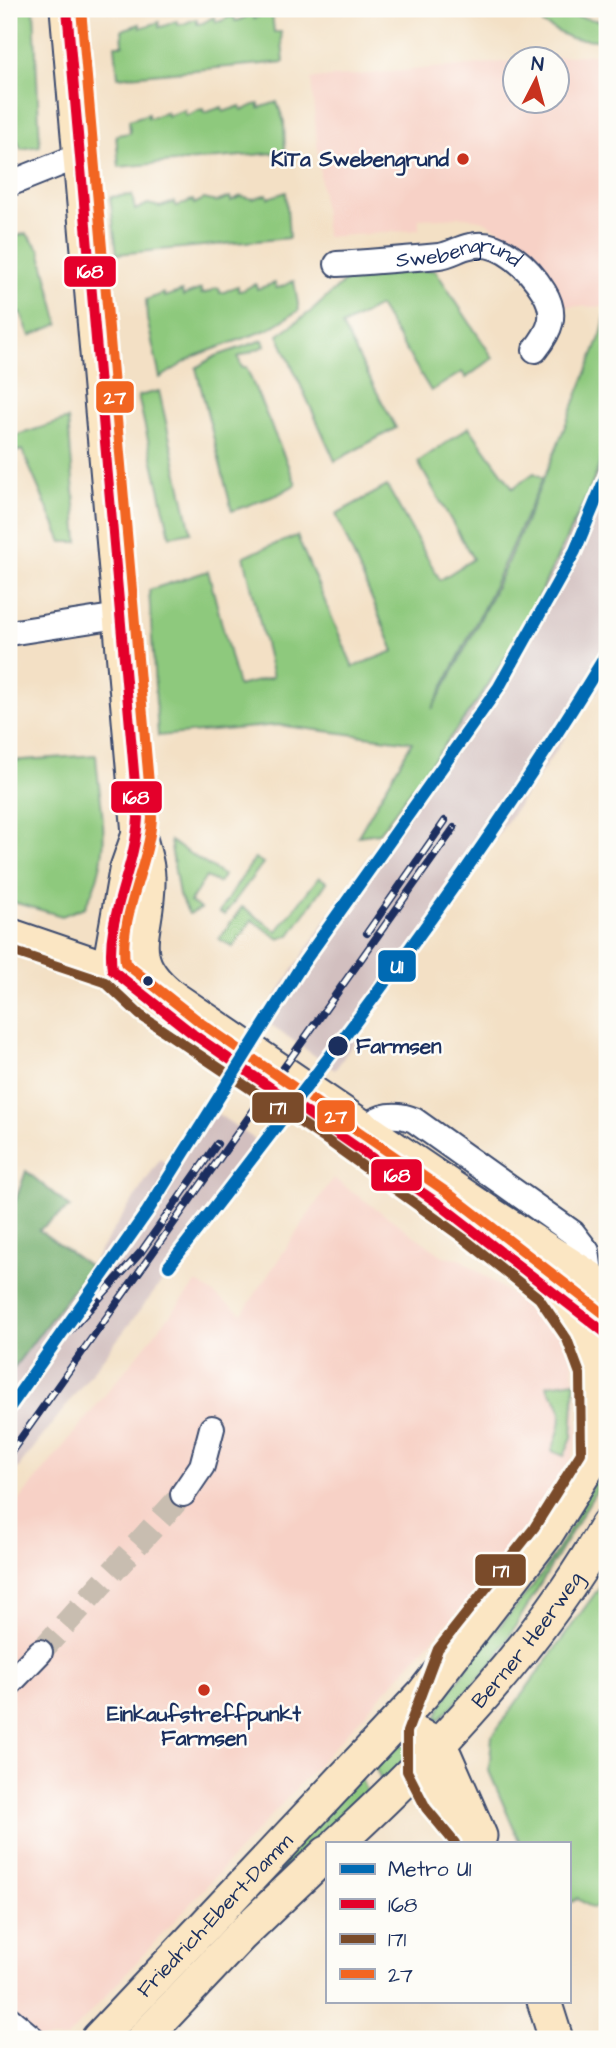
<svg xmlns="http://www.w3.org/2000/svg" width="616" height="2048" font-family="'Architects Daughter',sans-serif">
<rect width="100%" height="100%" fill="#fdfcf7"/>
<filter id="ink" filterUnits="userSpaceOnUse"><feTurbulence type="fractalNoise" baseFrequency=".0143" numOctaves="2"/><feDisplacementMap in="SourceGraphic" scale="14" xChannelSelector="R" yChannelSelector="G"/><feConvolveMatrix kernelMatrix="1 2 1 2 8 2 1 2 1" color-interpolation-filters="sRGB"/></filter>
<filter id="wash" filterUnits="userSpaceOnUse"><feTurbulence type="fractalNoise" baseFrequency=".00686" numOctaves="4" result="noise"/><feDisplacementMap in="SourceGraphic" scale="28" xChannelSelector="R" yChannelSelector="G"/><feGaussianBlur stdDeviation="1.57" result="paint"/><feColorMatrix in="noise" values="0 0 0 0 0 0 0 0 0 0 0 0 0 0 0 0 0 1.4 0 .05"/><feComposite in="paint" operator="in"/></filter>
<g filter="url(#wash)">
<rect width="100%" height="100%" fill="#f3e0c5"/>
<g fill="#f7d1c6">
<polygon points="607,53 607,296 605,307 561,306 557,286 535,254 484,221 465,217 419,219 419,230 326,237 311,79 514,61 514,102 556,102 556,60 532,59"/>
<polygon points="333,1178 443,1256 460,1259 559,1328 571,1353 575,1381 578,1436 572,1458 501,1565 66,2039 9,2039 9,1513 197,1282 242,1314"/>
</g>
<g fill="#d2bfbf">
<polygon points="607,445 607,677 335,1070 261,1018 378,841 480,697 523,629 590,489"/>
<polygon points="203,1104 266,1147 9,1480 9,1374 74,1290 160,1159 166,1163"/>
</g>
<g fill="#8ec97d" stroke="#547c6e" stroke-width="2">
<polygon points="9,9 34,9 40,146 21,149 9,122"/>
<polygon points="542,9 561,9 562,14 607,22 607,41 570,38 543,24"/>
<path d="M 264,13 L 272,13 L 274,32 L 281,32 L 284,62 L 118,77 L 115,45 L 123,45 L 122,30 L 140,24 L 140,28 L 159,22 L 159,27 C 168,27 170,21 178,21 L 178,25 C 187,25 188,20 197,19 L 197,24 C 206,24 208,18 215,17 L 216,22 C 225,22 226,16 234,16 L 235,21 C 243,21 245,15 253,14 L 254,19 Z"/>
<path d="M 277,102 L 284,122 L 285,152 L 119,167 L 116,135 L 130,133 L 129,120 L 148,114 L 148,118 C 157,118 158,113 166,112 L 167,116 L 185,110 L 185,115 C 194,115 196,109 203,109 L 204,113 L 222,107 L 223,112 L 240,106 L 241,110 C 249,110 251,104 259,104 L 259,108 Z"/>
<path d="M 286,192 L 289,238 L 117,254 L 110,197 L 132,195 L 135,210 L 148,204 L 160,207 L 174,202 L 175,206 C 183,206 186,201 193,200 L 194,204 L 204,199 L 216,202 L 230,197 L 231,201 L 241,196 L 253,199 L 267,194 L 268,198 Z"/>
<polygon points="26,233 40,250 59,324 30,336 21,313 9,317 9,239"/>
<polygon points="435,270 493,358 466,378 462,372 431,391 379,306 342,326 396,428 335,461 278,335 313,310 351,275"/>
<path d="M 294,281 L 299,310 L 269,329 L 195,356 L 160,378 L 147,319 L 146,300 L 164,293 L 164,297 L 182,291 L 183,296 L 201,289 L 201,294 C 210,294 211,288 219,288 L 220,293 C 229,292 230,287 238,286 L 238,291 C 247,291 249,285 256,284 L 257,289 L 275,283 L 276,288 C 285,288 286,282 294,281 Z"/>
<path d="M 607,308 L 607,445 L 590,489 L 523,629 L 480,697 L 379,833 L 358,836 L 412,742 L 277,725 L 158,736 L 149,590 L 208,571 L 238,686 L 273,677 L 244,556 L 297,536 L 353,667 L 394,651 L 336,514 L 387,486 L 440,580 L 473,559 L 418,462 L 469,427 L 513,488 L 534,473 L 543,478 L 485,605 L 432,709 C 502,589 552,461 602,332 Z"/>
<polygon points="263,340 265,346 238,357 242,368 246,367 296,484 277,495 232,511 196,368 216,356"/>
<polygon points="159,391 191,532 170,536 138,396"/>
<polygon points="68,419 78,542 62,542 22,450 9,454 9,422 15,436"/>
<path d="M 96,755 C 100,815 116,848 85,907 L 62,916 L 9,901 L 9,761 Z"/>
<polygon points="170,841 223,875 219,883 206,877 190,902 201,909 189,914 179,895"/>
<polygon points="255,858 263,863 224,915 219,912"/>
<polygon points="319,877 327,882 290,935 279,939 252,920 233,947 219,939 242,907 277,931"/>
<path d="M 575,1381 L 572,1437 L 564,1456 L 552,1451 C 557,1436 567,1415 556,1399 C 552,1393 548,1394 547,1385 Z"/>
<path d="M 607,1456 L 607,1470 L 602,1481 L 492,1665 L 435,1724 C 440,1690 519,1607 543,1572 C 568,1535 587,1496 607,1456 Z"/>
<polygon points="607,1577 607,1905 592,1908 578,1899 569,1903 569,1843 520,1843 489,1771 492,1736"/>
<polygon points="394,1745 413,1745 385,1786 373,1764"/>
<polygon points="360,1777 370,1800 129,2039 111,2039"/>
</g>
<polygon fill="#72ad6c" stroke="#466e65" stroke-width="2" points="26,1171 70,1207 39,1230 90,1267 9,1374 9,1219"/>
</g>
<g filter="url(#ink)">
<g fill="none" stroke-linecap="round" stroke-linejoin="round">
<polyline stroke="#c8bdb0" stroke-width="24" stroke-dasharray="24 12" stroke-linecap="butt" points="40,1652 183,1494"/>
<g stroke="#3b4a6d" stroke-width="28">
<g id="street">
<polyline points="9,184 79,156"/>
<path id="s1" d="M 337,264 C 371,262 405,259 439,256 C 450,255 459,248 470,246 C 500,238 530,269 544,292 C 558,315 550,331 535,350"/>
<polyline points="9,633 119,616"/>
<path d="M 361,1148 L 366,1128 C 379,1114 397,1113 414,1120 L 573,1233 L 587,1251 L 591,1279"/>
<polyline points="183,1494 202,1466 212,1428"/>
<polyline points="9,1684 40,1652"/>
<polyline points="9,2019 33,2039"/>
</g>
</g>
<g stroke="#3b4a6d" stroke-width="37">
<g id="secondary">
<path d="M 67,9 L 139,834 C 142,848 148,863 148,877 C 150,933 119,957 175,999 L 492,1215 L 607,1289"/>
<polyline points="139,834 126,871 110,962 112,970 163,1013"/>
<polyline points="9,935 129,976"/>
<polyline points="458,1217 607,1334"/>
<path d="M 563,1312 C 600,1360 599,1399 595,1457"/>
<polyline points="419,1735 438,1746 445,1756 480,1836"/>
<path d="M 421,1744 C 419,1785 448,1813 473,1843"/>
<path id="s2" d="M 338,1843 C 439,1750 539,1645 607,1525"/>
<polyline points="544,2001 556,2039"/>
<path id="s3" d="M 98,2039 L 423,1694 L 545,1536 L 607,1436"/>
<polyline points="143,2039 241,1935 327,1853"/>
</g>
</g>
<use href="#street" stroke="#fff" stroke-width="24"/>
<use href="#secondary" stroke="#fbe6c3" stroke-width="33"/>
<g stroke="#1b2f5e" stroke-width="8">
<g id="rail">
<polyline points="367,933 445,821"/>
<polyline points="18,1396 65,1336 141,1252 217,1144"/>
<polyline points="9,1455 454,828"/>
</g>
</g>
<use href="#rail" stroke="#fdfcf7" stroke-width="5" stroke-dasharray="16" stroke-linecap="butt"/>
<g stroke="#fdfcf7" stroke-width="16">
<path id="bus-1" d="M 67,9 L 138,818 C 135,870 105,918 112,970 L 193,1034 L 439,1204 L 607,1334"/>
</g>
<g stroke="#fdfcf7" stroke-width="16">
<polyline id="bus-2" points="9,950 105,982 140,1015 328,1141 463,1238 539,1298 567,1339 580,1374 581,1453 534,1528 438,1649 407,1732 407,1771 426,1808 455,1843"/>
</g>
<g stroke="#fdfcf7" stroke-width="16">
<path id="bus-3" d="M 81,9 L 152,818 C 149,866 119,915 125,963 L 201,1023 L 448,1193 L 607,1316"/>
</g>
<use href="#bus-1" stroke="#e4002b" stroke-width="10"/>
<use href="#bus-2" stroke="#7a4b2a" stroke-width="10"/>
<use href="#bus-3" stroke="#f26522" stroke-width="10"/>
<g stroke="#fdfcf7" stroke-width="18">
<g id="metro-1">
<path d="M 169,1266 C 323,1067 477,869 607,653"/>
<polyline points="9,1408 147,1212 301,966 499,687 575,551 607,474"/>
</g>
</g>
<use href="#metro-1" stroke="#006ab3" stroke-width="12"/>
</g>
</g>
<g fill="#c8321e" stroke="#fdfcf7" stroke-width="2.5">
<circle cx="463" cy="159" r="7"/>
<circle cx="204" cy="1690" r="7"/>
</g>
<g fill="#1b2f5e" stroke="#fdfcf7" stroke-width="2.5">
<circle cx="148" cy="981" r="6"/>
<circle cx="338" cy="1046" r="11"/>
</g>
<g text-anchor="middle" stroke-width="5" stroke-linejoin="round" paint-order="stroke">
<g font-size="21" font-weight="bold" fill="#1b2f5e" stroke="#fdfcf7" text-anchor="end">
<text x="449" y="166">KiTa Swebengrund</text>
<text x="204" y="1721" text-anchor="middle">Einkaufstreffpunkt<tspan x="204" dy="24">Farmsen</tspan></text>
</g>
<g font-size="21" fill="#1b2f5e" stroke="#fdfcf7">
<text dy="7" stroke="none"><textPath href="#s1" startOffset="124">Swebengrund</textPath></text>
<text dy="7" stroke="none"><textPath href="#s2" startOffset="278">Berner Heerweg</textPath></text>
<text dy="7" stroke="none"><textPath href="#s3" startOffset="170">Friedrich-Ebert-Damm</textPath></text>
</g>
<g font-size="21" font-weight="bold" fill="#1b2f5e" stroke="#fdfcf7" text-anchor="start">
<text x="356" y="1053">Farmsen</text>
</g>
</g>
<g stroke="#fdfcf7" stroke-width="2.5">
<rect x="63" y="255" width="54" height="33" rx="7" fill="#e4002b"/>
<rect x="95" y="380" width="40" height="34" rx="7" fill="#f26522"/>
<rect x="110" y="780" width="53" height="34" rx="7" fill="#e4002b"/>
<rect x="377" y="949" width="40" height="34" rx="7" fill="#006ab3"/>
<rect x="251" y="1091" width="54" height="33" rx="7" fill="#7a4b2a"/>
<rect x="316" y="1099" width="40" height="34" rx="7" fill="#f26522"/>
<rect x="370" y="1158" width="53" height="34" rx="7" fill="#e4002b"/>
<rect x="474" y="1553" width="53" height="34" rx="7" fill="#7a4b2a"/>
</g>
<g font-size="19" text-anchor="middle" font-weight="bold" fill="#fff">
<text x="90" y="278">168</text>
<text x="115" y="404">27</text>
<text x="136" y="804">168</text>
<text x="397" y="973">U1</text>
<text x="278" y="1114">171</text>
<text x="336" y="1123">27</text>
<text x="397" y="1182">168</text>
<text x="501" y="1577">171</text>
</g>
<rect width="616" height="2048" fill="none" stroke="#fdfcf7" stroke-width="35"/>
<rect x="326" y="1842" width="245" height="161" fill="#fdfcf7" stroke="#a3aaba" stroke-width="2"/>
<rect x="340" y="1864" width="35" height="10" fill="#006ab3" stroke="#a3aaba" stroke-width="2"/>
<text x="388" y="1876" font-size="21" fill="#1b2f5e">Metro U1</text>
<rect x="340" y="1899" width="35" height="10" fill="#e4002b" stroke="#a3aaba" stroke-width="2"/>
<text x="388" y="1912" font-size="21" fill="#1b2f5e">168</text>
<rect x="340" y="1934" width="35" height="10" fill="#7a4b2a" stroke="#a3aaba" stroke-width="2"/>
<text x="388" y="1946" font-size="21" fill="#1b2f5e">171</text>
<rect x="340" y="1969" width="35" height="10" fill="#f26522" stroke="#a3aaba" stroke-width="2"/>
<text x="388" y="1982" font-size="21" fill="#1b2f5e">27</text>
<g transform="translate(536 80) rotate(6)"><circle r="33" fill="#fdfcf7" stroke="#a3aaba" stroke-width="2"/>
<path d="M0-5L12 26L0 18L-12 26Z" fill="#c8321e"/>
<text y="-10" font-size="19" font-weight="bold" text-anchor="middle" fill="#1b2f5e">N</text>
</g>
</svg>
